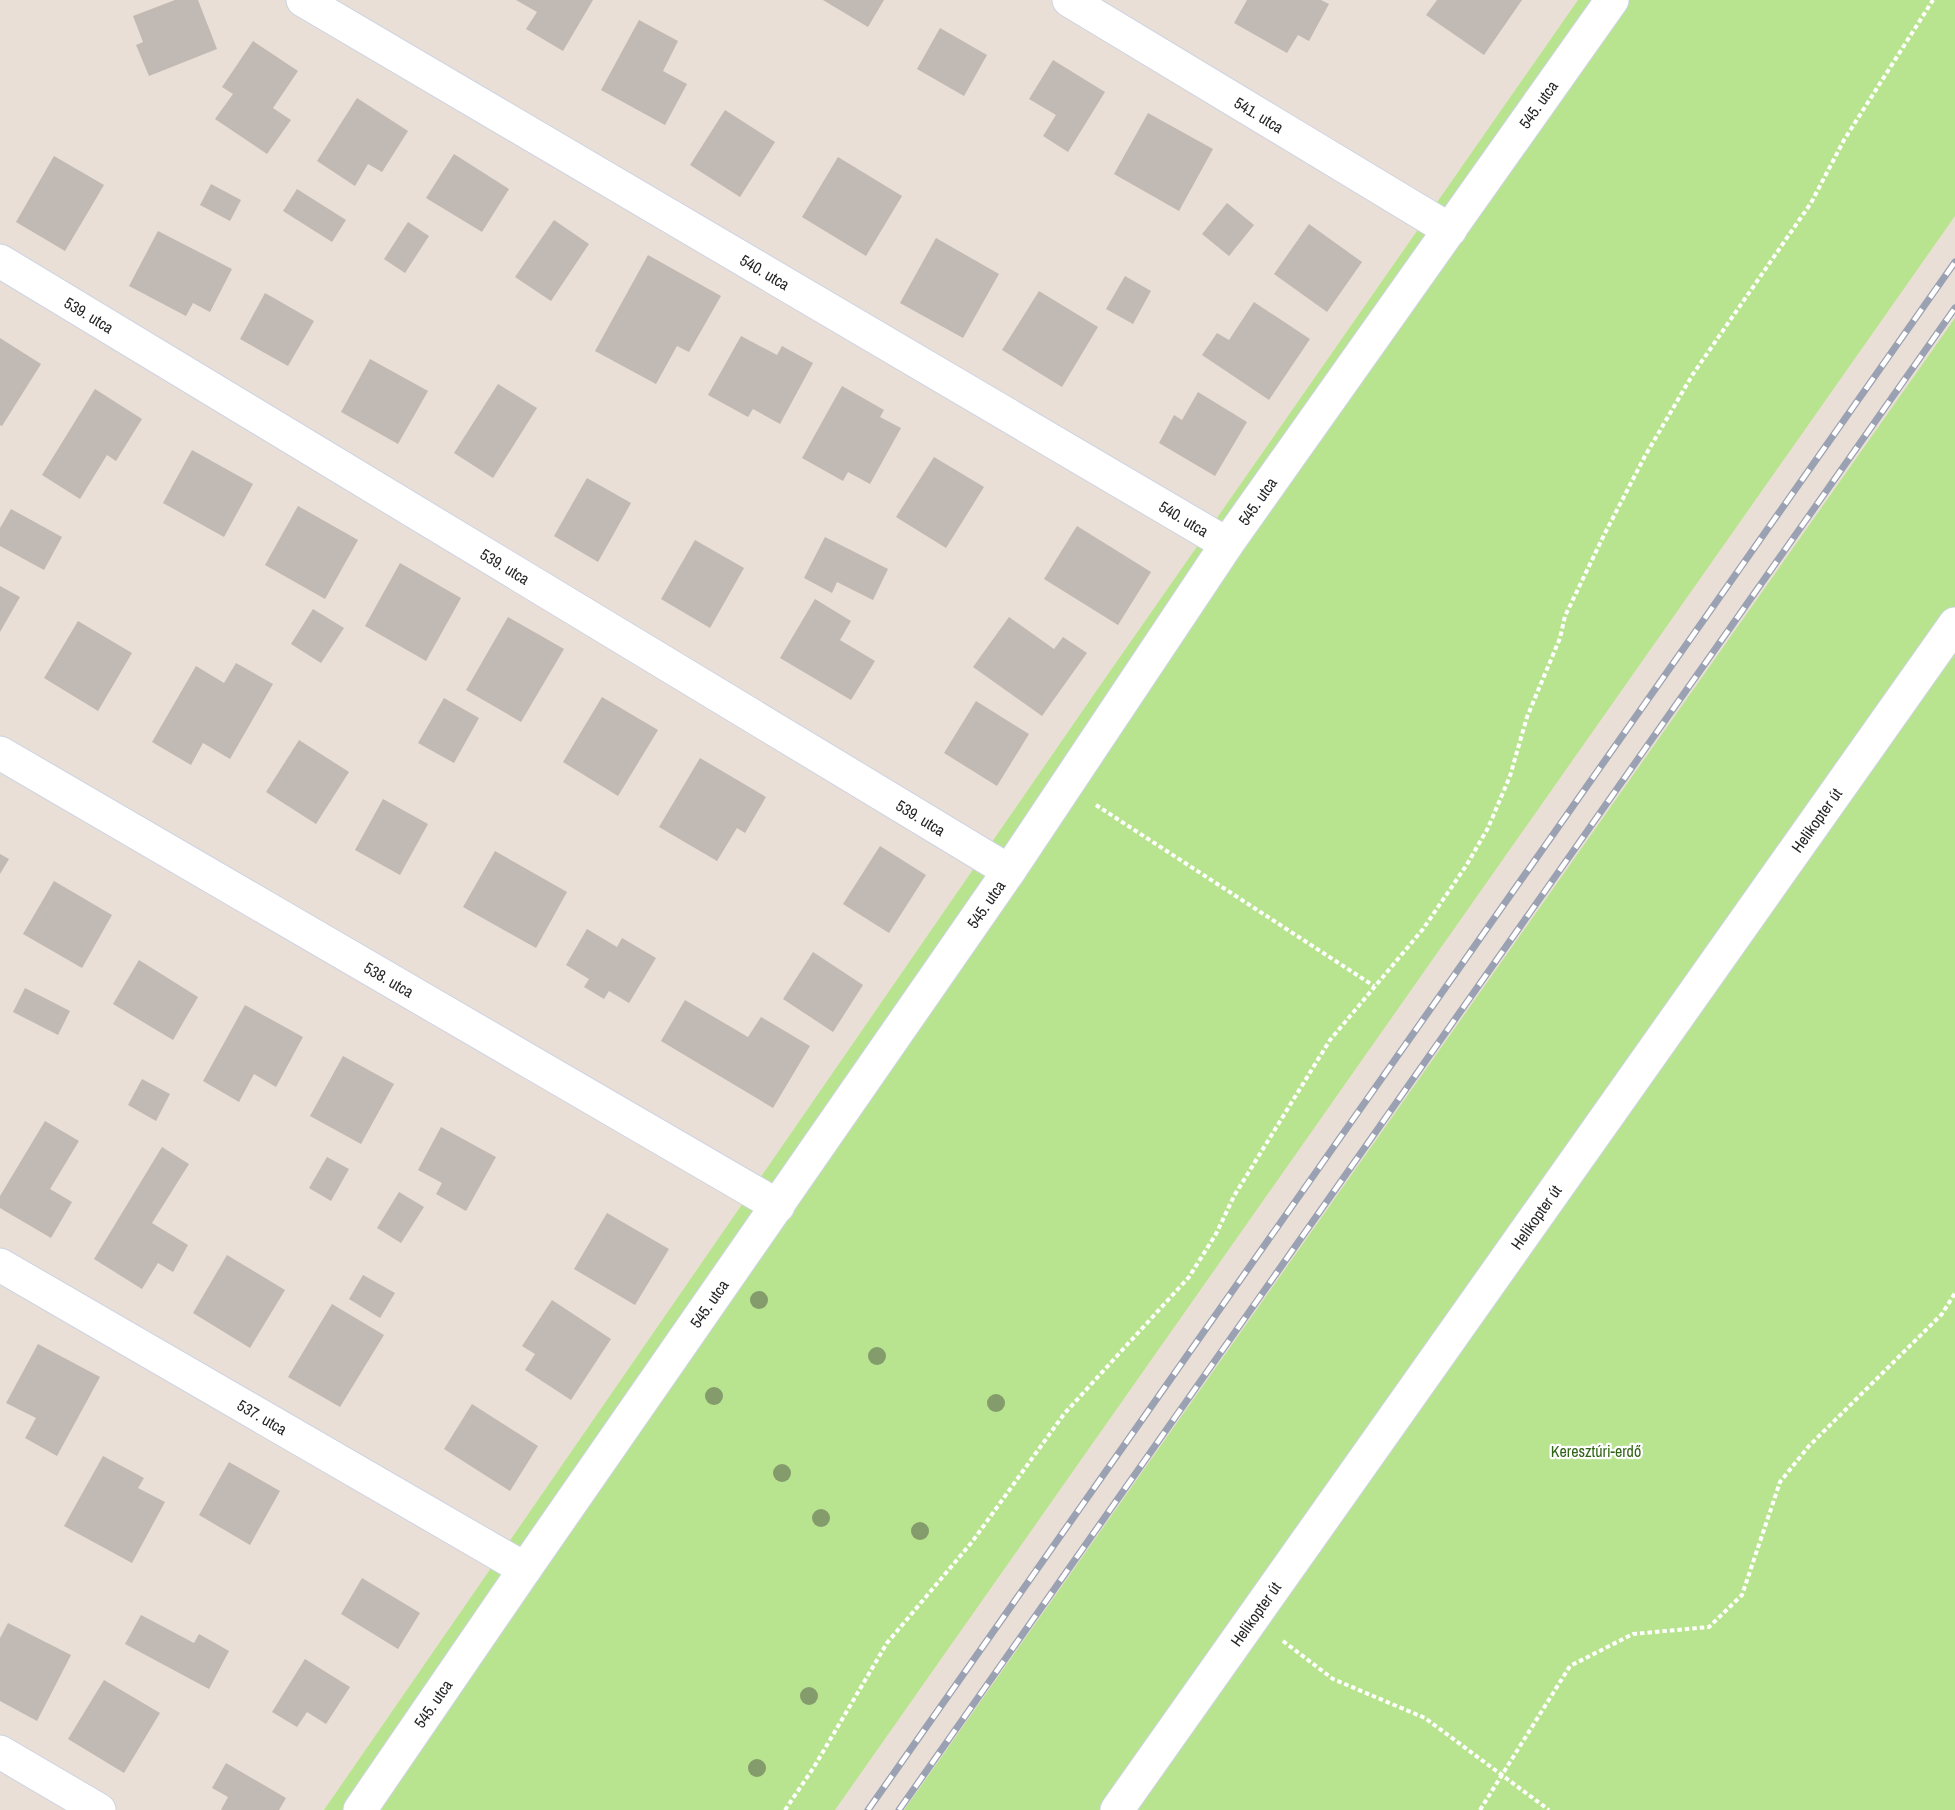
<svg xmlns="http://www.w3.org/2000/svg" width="1955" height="1810" font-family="'Archivo Narrow',sans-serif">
<rect width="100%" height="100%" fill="#eadfd6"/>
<g fill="#b9e48f">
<polygon points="1578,0 1955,0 1955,216 835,1810 324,1810 1090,700"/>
<polygon points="1955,318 1955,1810 904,1810 921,1786"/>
</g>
<g fill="#c1b9b4">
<polygon points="175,0 198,0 217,49 149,76 136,45 143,42 133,16"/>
<polygon points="516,0 593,0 563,51 526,29 537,12"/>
<polygon points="823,0 884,0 868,27"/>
<polygon points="1247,0 1321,0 1329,4 1309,41 1298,35 1287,53 1234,23"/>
<polygon points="1437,0 1522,0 1484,55 1426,15"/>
<polygon points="639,20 678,41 663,71 687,84 665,125 601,90"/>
<polygon points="940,28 987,55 964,96 917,69"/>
<polygon points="253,41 298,71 273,108 291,120 267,154 215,119 233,94 222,87"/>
<polygon points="1053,60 1105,92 1068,152 1043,136 1056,115 1029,99"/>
<polygon points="357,98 408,131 382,172 368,164 355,186 317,161"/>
<polygon points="725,110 775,142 740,197 690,165"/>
<polygon points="1148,113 1213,149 1179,211 1114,174"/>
<polygon points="454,154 509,189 482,232 426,198"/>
<polygon points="54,156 104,185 65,251 16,222"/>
<polygon points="838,157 902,196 866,256 802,217"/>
<polygon points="211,184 241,200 230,221 200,205"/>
<polygon points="297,189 346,220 332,242 283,211"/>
<polygon points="1227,203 1254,225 1229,256 1202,234"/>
<polygon points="554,220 589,244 551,301 515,277"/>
<polygon points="408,222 429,236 405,273 384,259"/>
<polygon points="1309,224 1362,262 1327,312 1274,274"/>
<polygon points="158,231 232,269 210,312 193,303 186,316 129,286"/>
<polygon points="936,238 999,274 963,338 900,303"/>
<polygon points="648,255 721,296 689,352 677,346 656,384 595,351"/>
<polygon points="1125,276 1151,291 1133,324 1106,309"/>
<polygon points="1039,291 1098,327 1062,387 1002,350"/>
<polygon points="265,293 314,321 288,366 240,339"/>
<polygon points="1254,302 1310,339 1269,400 1202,355 1217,333 1229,340"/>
<polygon points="741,336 777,355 782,346 813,363 780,424 753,409 748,417 708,395"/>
<polygon points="0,338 41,364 2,426 0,425"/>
<polygon points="370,359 428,391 398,444 341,412"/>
<polygon points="498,384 537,408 493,478 454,453"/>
<polygon points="842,386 884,410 880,417 901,428 870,484 848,472 843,481 802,458"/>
<polygon points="95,389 142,419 116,461 107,455 80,499 42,475"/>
<polygon points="1198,392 1247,422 1215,476 1159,443 1174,415 1182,420"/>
<polygon points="192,450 253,484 224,537 163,503"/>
<polygon points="934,457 984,487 946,548 896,517"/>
<polygon points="587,478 631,503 598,562 554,536"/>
<polygon points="298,506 358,540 325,599 265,565"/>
<polygon points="11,509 62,537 44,570 0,546 0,528"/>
<polygon points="1077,526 1151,572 1118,625 1044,579"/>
<polygon points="825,537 888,569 873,600 837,582 832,593 804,578"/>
<polygon points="695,540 744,568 710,628 661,599"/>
<polygon points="400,563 461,598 426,661 365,626"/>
<polygon points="0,586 20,597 0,632"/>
<polygon points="815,599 851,621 840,640 875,661 851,700 780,658"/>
<polygon points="313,609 344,628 321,663 291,644"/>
<polygon points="508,617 564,649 521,722 466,690"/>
<polygon points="1009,617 1054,649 1063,637 1087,653 1042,716 973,667"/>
<polygon points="78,621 132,653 98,711 44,678"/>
<polygon points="236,663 273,684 230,759 203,743 191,765 152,742 196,666 224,683"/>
<polygon points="602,697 658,730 618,796 563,762"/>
<polygon points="444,698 479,718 454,763 418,743"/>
<polygon points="976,701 1029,734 997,786 944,753"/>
<polygon points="299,740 349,772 316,824 266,792"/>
<polygon points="700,758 766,797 745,833 737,828 717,861 659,827"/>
<polygon points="383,799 428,824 400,875 355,850"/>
<polygon points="880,846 926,875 889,933 843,904"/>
<polygon points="495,851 567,892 536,948 463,907"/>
<polygon points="0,854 9,859 0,874"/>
<polygon points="54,881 112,915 82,968 23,934"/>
<polygon points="587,929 617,947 622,938 656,958 629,1003 609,991 604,999 584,987 589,979 566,965"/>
<polygon points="813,952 863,985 833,1032 783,999"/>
<polygon points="139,960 198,997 173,1040 113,1004"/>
<polygon points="25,988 70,1011 58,1035 13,1012"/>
<polygon points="685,1000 748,1037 761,1017 810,1046 773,1108 661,1041"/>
<polygon points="245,1005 303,1037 276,1087 254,1074 239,1102 203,1081"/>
<polygon points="343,1056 394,1084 361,1144 310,1116"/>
<polygon points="142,1079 170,1094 156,1121 128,1105"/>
<polygon points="45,1121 79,1141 50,1189 72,1202 51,1238 0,1208 0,1196"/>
<polygon points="441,1127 496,1157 466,1211 436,1194 442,1183 418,1170"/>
<polygon points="162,1147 189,1164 152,1223 188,1245 173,1272 158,1263 142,1289 94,1259"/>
<polygon points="327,1157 349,1169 331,1201 309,1188"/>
<polygon points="399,1192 424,1207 401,1243 377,1228"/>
<polygon points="607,1213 669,1249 635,1305 574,1269"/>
<polygon points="227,1255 285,1290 250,1348 193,1313"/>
<polygon points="363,1275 395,1293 380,1318 349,1299"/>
<polygon points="552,1300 611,1339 571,1400 525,1370 535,1354 522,1346"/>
<polygon points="332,1304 384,1335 340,1407 288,1377"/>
<polygon points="38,1344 100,1377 57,1456 25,1438 36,1418 6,1403"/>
<polygon points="472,1404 538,1446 510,1491 444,1449"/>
<polygon points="103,1456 144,1478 138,1488 165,1502 132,1563 64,1526"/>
<polygon points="229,1462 280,1491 250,1545 199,1515"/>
<polygon points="362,1578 420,1613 398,1649 341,1614"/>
<polygon points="141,1615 194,1643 199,1634 229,1651 209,1689 125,1644"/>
<polygon points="8,1623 71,1655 37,1721 0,1701 0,1638"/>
<polygon points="305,1659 350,1687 326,1724 307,1712 297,1727 272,1712"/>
<polygon points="104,1680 160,1713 124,1773 68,1739"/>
<polygon points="226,1763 286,1798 279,1810 221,1810 228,1797 212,1788"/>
</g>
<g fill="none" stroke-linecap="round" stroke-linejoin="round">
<g stroke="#ccd3e1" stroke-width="35">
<g id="minor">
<path id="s1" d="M 303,0 L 1227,544"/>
<path id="s2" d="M 1069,0 L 1450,230"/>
<path id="s3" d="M 0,261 L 1009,871"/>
<path id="s4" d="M 0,753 L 778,1206"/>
<path id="s5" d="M 0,1265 L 525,1569"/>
<polyline points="0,1752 99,1810"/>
<path id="s6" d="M 360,1810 L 525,1569 L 1009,871 L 1227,544 L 1612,0"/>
</g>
</g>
<g stroke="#ccd3e1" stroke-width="35">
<g id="tertiary">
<path id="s7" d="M 1117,1810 L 1955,624"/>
</g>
</g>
<g stroke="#fff" stroke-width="4" stroke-dasharray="4.5 3" stroke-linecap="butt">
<polyline points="1096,805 1374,986"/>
<polyline points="1283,1641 1333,1679 1425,1718 1549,1810"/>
<polyline points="785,1810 814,1767 887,1643 972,1542 1064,1414 1189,1277 1216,1234 1234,1196 1330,1040 1423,929 1466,866 1488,828 1510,776 1527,717 1560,638 1565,616 1604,535 1645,456 1693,374 1811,203 1844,140 1933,0"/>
<polyline points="1480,1810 1570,1666 1633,1634 1709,1627 1742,1595 1780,1482 1809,1446 1942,1314 1955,1293"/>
</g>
<use href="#minor" stroke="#fff" stroke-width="33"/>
<use href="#tertiary" stroke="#fff" stroke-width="33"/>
<g stroke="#9aa1b2" stroke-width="7">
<g id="rail">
<polyline points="868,1810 1955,262"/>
<polyline points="899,1810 1955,308"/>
</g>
</g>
<use href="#rail" stroke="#fff" stroke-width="4.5" stroke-dasharray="14" stroke-linecap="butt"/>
</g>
<g fill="#849b6c">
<circle cx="759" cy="1300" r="9"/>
<circle cx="877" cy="1356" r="9"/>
<circle cx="714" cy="1396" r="9"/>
<circle cx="996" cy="1403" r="9"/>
<circle cx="782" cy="1473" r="9"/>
<circle cx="821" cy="1518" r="9"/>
<circle cx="920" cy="1531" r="9"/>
<circle cx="809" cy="1696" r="9"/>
<circle cx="757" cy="1768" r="9"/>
</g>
<g text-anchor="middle" stroke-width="4.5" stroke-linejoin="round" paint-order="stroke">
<g font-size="16" fill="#262626" stroke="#fff">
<text dy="6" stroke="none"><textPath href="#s6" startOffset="2073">545. utca</textPath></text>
<text dy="6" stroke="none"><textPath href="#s2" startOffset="222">541. utca</textPath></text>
<text dy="6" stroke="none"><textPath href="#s1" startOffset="536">540. utca</textPath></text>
<text dy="6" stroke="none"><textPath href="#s3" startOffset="104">539. utca</textPath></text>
<text dy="6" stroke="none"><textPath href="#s6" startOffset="1587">545. utca</textPath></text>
<text dy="6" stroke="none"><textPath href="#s1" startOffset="1022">540. utca</textPath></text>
<text dy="6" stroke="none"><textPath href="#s3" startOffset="590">539. utca</textPath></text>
<text dy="6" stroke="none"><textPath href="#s3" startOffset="1076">539. utca</textPath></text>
<text dy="6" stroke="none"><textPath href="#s7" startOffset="1212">Helikopter út</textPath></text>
<text dy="6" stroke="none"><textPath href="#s6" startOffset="1101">545. utca</textPath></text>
<text dy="6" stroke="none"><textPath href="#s4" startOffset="450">538. utca</textPath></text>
<text dy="6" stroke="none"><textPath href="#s7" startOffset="726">Helikopter út</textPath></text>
<text dy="6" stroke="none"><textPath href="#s6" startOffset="615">545. utca</textPath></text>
<text dy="6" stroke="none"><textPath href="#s5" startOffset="303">537. utca</textPath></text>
<text dy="6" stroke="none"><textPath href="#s7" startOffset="240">Helikopter út</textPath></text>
<text dy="6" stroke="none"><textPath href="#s6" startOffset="129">545. utca</textPath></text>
</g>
<g font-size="16" fill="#316416" stroke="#fff">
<text x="1596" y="1457">Keresztúri-erdő</text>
</g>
</g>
</svg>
